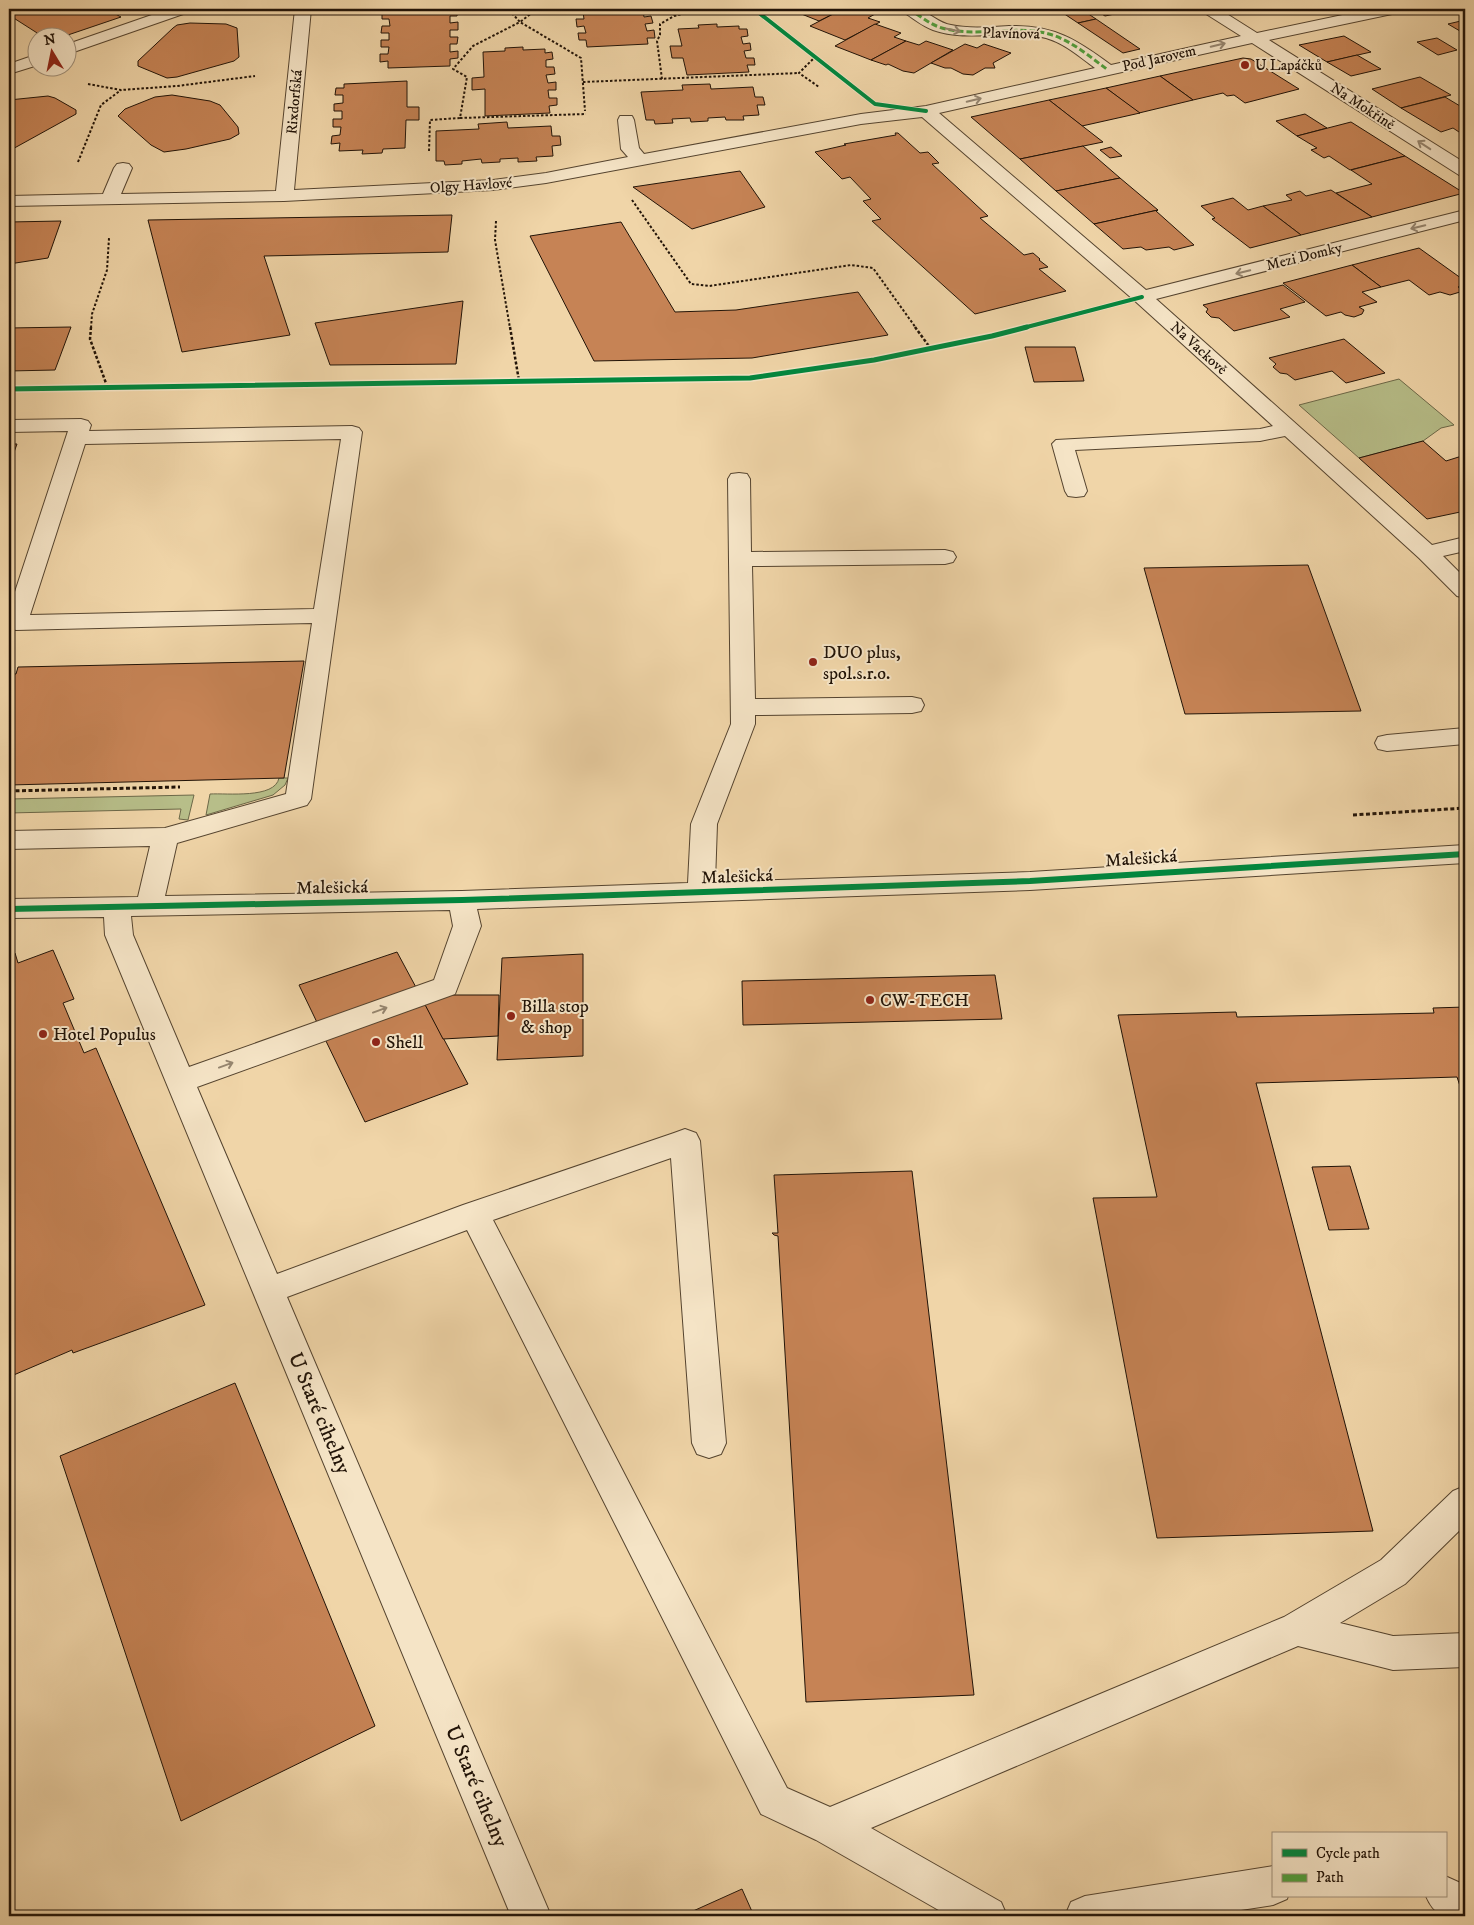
<svg xmlns="http://www.w3.org/2000/svg" width="1474" height="1925" font-family="'IM FELL DW Pica',serif">
<rect width="100%" height="100%" fill="#f0d5a8"/>
<filter id="stains"><feTurbulence type="fractalNoise" baseFrequency=".004" numOctaves="4"/><feColorMatrix values="0 0 0 0 .2 0 0 0 0 .09 0 0 0 0 .02 0 0 0 .5 -.17"/></filter>
<radialGradient id="worn" r=".72"><stop offset=".6" stop-color="#630" stop-opacity="0"/><stop offset="1" stop-color="#630" stop-opacity=".3"/></radialGradient>
<g fill="#b7be89" stroke="#6c6848">
<polygon points="1399,379 1454,425 1441,428 1423,441 1359,458 1299,405"/>
<path d="M 279,778 L 288,778 L 285,785 L 273,795 L 206,815 L 210,794 C 227,793 275,799 279,778 Z"/>
<polygon points="194,795 188,820 179,819 181,809 9,813 9,799"/>
</g>
<g fill="#c68355" stroke="#211307">
<polygon points="9,9 106,9 121,17 59,38 45,38 9,15"/>
<polygon points="390,9 458,9 457,16 450,16 450,23 458,22 458,30 450,30 450,37 458,37 457,44 450,44 450,52 458,51 458,58 450,59 450,66 388,68 388,61 380,62 380,54 388,54 389,47 381,47 381,40 389,40 389,33 381,33 382,26 390,26 389,19 382,19 382,12 390,12"/>
<polygon points="575,9 650,9 643,10 644,17 651,16 653,23 645,24 647,31 654,30 655,38 647,38 648,44 587,47 586,40 579,40 578,33 586,33 584,26 577,27 576,19 584,19 583,12 576,12"/>
<polygon points="789,9 843,9 819,21"/>
<polygon points="843,9 859,9 875,14 868,18 880,22 845,40 810,26"/>
<polygon points="975,9 1002,9 992,14"/>
<polygon points="1081,9 1096,19 1078,23 1063,13"/>
<polygon points="1094,9 1139,9 1105,16"/>
<polygon points="1096,19 1140,49 1123,53 1078,23"/>
<polygon points="1465,20 1465,34 1448,24"/>
<polygon points="190,23 226,24 237,28 239,57 234,61 177,77 167,78 138,66 138,61 173,28 177,25"/>
<polygon points="717,24 717,27 739,26 739,29 747,29 748,36 741,37 743,44 750,43 751,50 744,51 746,58 754,58 755,65 747,65 749,72 687,75 683,58 672,58 670,46 682,46 678,29 699,28 698,25"/>
<polygon points="875,24 901,33 894,37 906,41 871,60 835,46"/>
<polygon points="1344,36 1371,52 1327,62 1299,45"/>
<polygon points="1437,38 1457,50 1438,55 1417,42"/>
<polygon points="906,41 919,45 926,41 953,50 914,73 903,71 888,64 886,65 871,60"/>
<polygon points="965,44 977,48 984,44 1011,53 993,63 995,68 985,68 973,75 963,74 951,68 945,68 931,63"/>
<polygon points="523,47 523,50 545,49 545,53 552,52 553,59 546,60 546,67 554,67 555,74 546,75 548,83 556,82 556,90 548,90 549,98 557,98 557,105 549,106 550,113 485,116 485,89 472,90 472,78 484,77 483,52 505,51 505,48"/>
<polygon points="1357,55 1381,69 1351,76 1327,62"/>
<polygon points="1243,58 1251,59 1299,89 1245,103 1234,95 1227,96 1223,93 1193,100 1160,76"/>
<polygon points="1160,76 1193,100 1139,113 1106,88"/>
<polygon points="1420,77 1451,95 1401,108 1372,89"/>
<polygon points="407,81 407,107 419,107 419,120 406,120 405,148 383,149 382,153 362,154 363,150 339,151 340,143 331,144 332,136 340,135 341,127 333,127 333,119 342,119 342,111 334,111 334,104 343,103 343,95 335,95 336,88 344,88 344,84"/>
<polygon points="710,84 711,89 753,87 755,97 763,97 765,105 757,105 759,115 743,116 744,120 726,120 725,117 708,118 708,121 691,122 690,118 672,119 673,123 655,124 654,120 646,120 641,92 683,90 682,85"/>
<polygon points="1106,88 1140,113 1082,126 1049,100"/>
<polygon points="172,95 210,101 220,105 238,127 239,134 230,139 186,149 164,152 151,145 118,116 125,109 155,97"/>
<polygon points="48,96 55,98 76,110 76,114 9,151 9,100"/>
<polygon points="1445,97 1465,109 1465,130 1459,132 1453,128 1441,132 1401,108"/>
<polygon points="1049,100 1103,142 1020,159 971,117"/>
<polygon points="1305,114 1327,128 1297,136 1276,121"/>
<polygon points="507,122 508,128 551,126 552,136 560,136 561,145 552,146 553,156 536,157 537,161 518,162 518,158 500,159 500,162 482,163 481,159 462,161 462,164 445,165 444,161 436,161 436,131 479,129 478,124"/>
<polygon points="1351,122 1405,156 1350,170 1329,156 1324,158 1311,150 1317,148 1297,136"/>
<polygon points="895,133 898,133 920,153 928,152 939,163 932,164 988,216 980,218 1024,255 1033,253 1040,259 1039,260 1048,267 1039,269 1066,291 975,314 872,221 881,219 863,201 871,199 850,177 842,179 815,152 846,145 844,144 896,135"/>
<polygon points="1083,146 1120,178 1056,191 1020,159"/>
<polygon points="1111,147 1122,156 1110,158 1100,150"/>
<polygon points="1405,156 1464,193 1372,217 1336,193 1372,184 1351,170"/>
<polygon points="740,171 765,207 692,229 633,187"/>
<polygon points="1120,178 1158,210 1094,224 1056,191"/>
<polygon points="1331,190 1372,217 1301,235 1263,206 1292,200 1286,195 1300,191 1306,196"/>
<polygon points="1233,198 1248,210 1263,206 1301,235 1250,248 1212,219 1215,218 1201,206"/>
<polygon points="1158,210 1156,211 1194,245 1174,250 1169,247 1146,250 1141,247 1123,249 1094,224"/>
<polygon points="452,215 448,252 264,256 290,335 182,352 148,220"/>
<polygon points="61,221 48,258 9,264 9,222"/>
<polygon points="621,222 675,312 736,310 858,292 888,335 752,358 594,361 530,236"/>
<polygon points="1419,248 1465,281 1465,285 1458,287 1461,288 1460,292 1450,295 1440,292 1429,295 1409,280 1381,287 1352,265"/>
<polygon points="1352,265 1381,287 1362,292 1377,302 1359,307 1364,310 1362,314 1354,317 1345,315 1341,312 1326,316 1283,283"/>
<polygon points="1283,285 1305,302 1280,309 1290,317 1234,331 1219,318 1211,317 1206,312 1208,309 1203,305"/>
<polygon points="463,301 456,364 330,365 315,323"/>
<polygon points="71,327 55,370 9,371 9,328"/>
<polygon points="1344,339 1385,373 1346,383 1332,371 1295,380 1287,374 1280,373 1273,367 1276,364 1269,358"/>
<polygon points="1025,347 1075,347 1084,381 1034,382"/>
<polygon points="1423,441 1446,461 1465,455 1465,511 1427,519 1359,458"/>
<polygon points="9,444 17,444 9,466"/>
<polygon points="1308,565 1361,711 1185,714 1144,568"/>
<polygon points="304,661 284,778 9,785 9,674 16,674 18,667"/>
<polygon points="53,950 74,999 63,1003 84,1053 96,1048 205,1305 73,1353 72,1350 9,1377 9,953 15,953 18,963"/>
<polygon points="397,952 468,1084 365,1122 299,985"/>
<polygon points="583,954 583,1056 497,1060 502,958"/>
<polygon points="995,975 1002,1019 743,1025 742,981"/>
<polygon points="420,995 499,995 498,1036 443,1039"/>
<polygon points="1465,1007 1465,1101 1457,1077 1256,1083 1373,1531 1157,1538 1093,1198 1157,1197 1118,1015 1236,1012 1237,1017 1434,1013 1433,1008"/>
<polygon points="1350,1166 1369,1229 1329,1230 1312,1167"/>
<polygon points="912,1171 974,1695 806,1702 778,1236 774,1235 772,1233 778,1233 774,1175"/>
<polygon points="235,1383 375,1726 181,1821 60,1456"/>
<polygon points="742,1889 754,1916 682,1916"/>
</g>
<g fill="none" stroke-linecap="round" stroke-linejoin="round">
<g stroke="#55442f" stroke-width="2">
<g id="minor">
<polygon points="169,9 191,9 189,12 68,54 68,44"/>
<path d="M 295,9 L 311,9 L 294,190 L 493,180 L 546,173 L 628,157 L 621,149 L 618,120 L 620,116 L 632,116 L 634,120 L 639,148 L 644,154 L 861,114 L 926,106 L 1095,68 C 1080,57 1064,43 1046,38 C 1009,28 970,43 933,30 C 922,26 913,18 903,12 L 901,9 C 907,9 915,7 920,10 C 931,14 939,23 951,25 C 970,29 990,27 1009,26 C 1054,25 1076,39 1111,65 L 1241,36 L 1203,12 L 1201,9 L 1219,9 L 1257,33 L 1371,9 L 1400,9 L 1398,12 L 1392,14 L 1269,40 L 1465,163 L 1465,176 L 1459,175 L 1252,43 L 939,113 L 1146,290 L 1465,210 L 1465,220 L 1156,299 L 1432,545 L 1465,537 L 1465,551 L 1443,556 L 1465,578 L 1465,598 L 1457,596 L 1419,558 L 1285,436 L 1260,441 L 1075,450 L 1087,491 L 1084,496 L 1076,497 L 1068,496 L 1065,491 L 1052,444 L 1056,440 L 1260,429 L 1273,426 L 1135,301 L 922,117 L 861,124 L 546,183 L 493,190 L 284,201 L 9,206 L 9,196 L 103,194 L 114,168 L 117,164 L 123,163 L 129,164 L 132,168 L 121,194 L 276,191 Z"/>
<polygon points="38,54 38,65 9,74 9,64"/>
<path d="M 81,419 L 88,421 L 91,425 L 89,431 L 352,426 L 359,428 L 362,432 L 311,799 L 307,805 L 177,843 L 165,896 L 462,891 L 688,883 L 691,824 L 731,724 L 728,479 L 731,474 L 739,473 L 747,474 L 750,479 L 751,552 L 945,550 L 953,552 L 956,557 L 953,562 L 945,564 L 752,566 L 755,699 L 912,697 L 921,699 L 924,705 L 921,711 L 912,713 L 755,715 L 755,724 L 717,824 L 715,882 L 1030,872 L 1465,845 L 1465,863 L 1030,890 L 477,909 L 481,926 L 455,994 L 197,1087 L 277,1274 L 463,1205 L 674,1133 L 685,1129 L 696,1133 L 700,1141 L 726,1443 L 721,1454 L 709,1458 L 697,1454 L 692,1443 L 671,1158 L 493,1220 L 787,1788 L 830,1807 L 1284,1617 L 1381,1560 L 1453,1491 L 1465,1486 L 1465,1525 L 1405,1584 L 1340,1623 L 1393,1636 L 1465,1633 L 1465,1667 L 1393,1670 L 1298,1646 L 871,1828 L 1001,1902 L 1007,1916 L 949,1916 L 816,1840 L 761,1814 L 467,1230 L 287,1297 L 551,1916 L 511,1916 L 105,935 L 104,917 L 9,918 L 9,899 L 138,897 L 150,846 L 9,849 L 9,831 L 165,828 L 286,794 L 312,623 L 16,630 L 9,628 L 9,610 L 68,431 L 9,432 L 9,420 ZM 341,439 L 314,609 L 30,615 L 85,444 ZM 450,910 L 453,926 L 434,980 L 189,1067 L 133,935 L 131,916 Z"/>
<polygon points="1465,728 1465,744 1387,751 1378,749 1375,743 1378,737 1387,735"/>
<polygon points="1273,1866 1273,1896 1288,1896 1287,1899 1273,1905 1202,1916 1065,1916 1071,1902 1085,1896"/>
<path d="M 1445,1876 L 1465,1885 L 1465,1916 C 1444,1916 1435,1917 1426,1896 L 1445,1896 Z"/>
</g>
</g>
<g stroke="#211307" stroke-width="2" stroke-dasharray="2.5 2" stroke-linecap="butt">
<polyline points="537,9 520,22 581,58 585,111"/>
<polyline points="816,56 799,73 819,87"/>
<polyline points="662,79 657,41 660,35 660,24 674,16 701,9"/>
<polyline points="583,82 799,73"/>
<polyline points="88,84 121,90 177,86 255,76"/>
<polyline points="460,118 586,114"/>
<polyline points="429,151 430,120 460,118 467,77 453,69 473,46 520,22 510,11 497,9"/>
<polyline points="78,162 101,105 121,90"/>
<polyline points="632,200 691,284 709,286 851,265 873,268 916,328"/>
<polyline points="496,221 495,240 510,328"/>
<polyline points="91,328 92,314 107,270 109,238"/>
</g>
<g stroke="#211307" stroke-width="2.5" stroke-dasharray="3 2" stroke-linecap="butt">
<polyline points="91,327 90,339 107,386"/>
<polyline points="510,327 519,381"/>
<polyline points="915,327 931,349"/>
</g>
<g stroke="#211307" stroke-width="3" stroke-dasharray="4 2.5" stroke-linecap="butt">
<polyline points="9,791 180,787"/>
<polyline points="1353,815 1465,808"/>
</g>
<use href="#minor" fill="#f5e4c6" fill-rule="evenodd"/>
<path stroke="#50a03d" stroke-width="3" stroke-dasharray="6 3" stroke-linecap="butt" d="M 909,9 C 919,15 928,23 939,27 C 974,39 1013,24 1049,34 C 1071,40 1090,57 1108,70"/>
<g stroke="#f5e4c6" stroke-width="5.5">
<g id="cycleway-far2">
<polyline points="754,9 875,104 926,111"/>
<polyline points="1023,328 1142,297"/>
</g>
</g>
<g stroke="#f5e4c6" stroke-width="8">
<polyline id="cycleway-far1" points="9,389 750,378 874,360 992,336 1027,327"/>
</g>
<g stroke="#f5e4c6" stroke-width="9">
<polyline id="cycleway" points="9,909 462,900 1030,881 1465,854"/>
</g>
<use href="#cycleway-far2" stroke="#00873e" stroke-width="4"/>
<use href="#cycleway-far1" stroke="#00873e" stroke-width="5"/>
<use href="#cycleway" stroke="#00873e" stroke-width="6"/>
</g>
<defs><path id="oneway-shaft" d="M-6 0H5M1.5-3L5.5 0L1.5 3" fill="none" stroke-width="1.6" stroke-linecap="round" stroke-linejoin="round" transform="scale(1.25)"/></defs>
<g stroke="#968670">
<use href="#oneway-shaft" transform="translate(953 30) rotate(12)"/>
<use href="#oneway-shaft" transform="translate(1218 45) rotate(-13)"/>
<use href="#oneway-shaft" transform="translate(974 100) rotate(-13)"/>
<use href="#oneway-shaft" transform="translate(1424 145) rotate(-147)"/>
<use href="#oneway-shaft" transform="translate(1418 227) rotate(166)"/>
<use href="#oneway-shaft" transform="translate(1243 272) rotate(166)"/>
<use href="#oneway-shaft" transform="translate(380 1010) rotate(-20)"/>
<use href="#oneway-shaft" transform="translate(226 1065) rotate(-20)"/>
</g>
<g fill="#8f2418" stroke="#f5e4c6" stroke-width="2">
<circle cx="1245" cy="65" r="5"/>
<circle cx="813" cy="662" r="5"/>
<circle cx="870" cy="1000" r="5"/>
<circle cx="511" cy="1016" r="5"/>
<circle cx="43" cy="1034" r="5"/>
<circle cx="376" cy="1042" r="5"/>
</g>
<g text-anchor="middle" stroke-width="4" stroke-linejoin="round" paint-order="stroke">
<g font-size="15" fill="#211307" stroke="#f5e4c6">
<text transform="translate(1011 33) rotate(1)" y="5">Plavínová</text>
<text transform="translate(1159 58) rotate(-13)" y="5">Pod Jarovem</text>
<text transform="translate(294 102) rotate(-85)" y="5">Rixdorfská</text>
<text transform="translate(1363 106) rotate(33)" y="5">Na Mokřině</text>
<text transform="translate(471 185) rotate(-4)" y="5">Olgy Havlové</text>
<text transform="translate(1304 256) rotate(-14)" y="5">Mezi Domky</text>
<text transform="translate(1199 348) rotate(42)" y="5">Na Vackově</text>
</g>
<g font-size="15" fill="#211307" stroke="#f5e4c6" text-anchor="start">
<text x="1255" y="70">U Lapáčků</text>
</g>
<g font-size="18" fill="#211307" stroke="#f5e4c6" text-anchor="start">
<text x="823" y="658">DUO plus,<tspan x="823" dy="21">spol.s.r.o.</tspan></text>
<text x="880" y="1006">CW-TECH</text>
<text x="521" y="1012">Billa stop<tspan x="521" dy="21">&amp; shop</tspan></text>
<text x="53" y="1040">Hotel Populus</text>
<text x="386" y="1048">Shell</text>
</g>
<g font-size="18" fill="#211307" stroke="#f5e4c6">
<text transform="translate(1141 858) rotate(-4)" y="6">Malešická</text>
<text transform="translate(737 876) rotate(-2)" y="6">Malešická</text>
<text transform="translate(332 887) rotate(-1)" y="6">Malešická</text>
</g>
<g font-size="21" fill="#211307" stroke="#f5e4c6">
<text transform="translate(320 1413) rotate(67)" y="7">U Staré cihelny</text>
<text transform="translate(477 1786) rotate(67)" y="7">U Staré cihelny</text>
</g>
</g>
<rect width="1474" height="1925" fill="none" stroke="#f0d5a8" stroke-width="30"/>
<rect x="10" y="10" width="1454" height="1905" fill="none" stroke="#211307" stroke-width="2.5"/>
<rect x="15" y="15" width="1444" height="1895" fill="none" stroke="#211307"/>
<rect x="1272" y="1832" width="175" height="65" fill="#f5e4c6" stroke="#a0907a"/>
<rect x="1282" y="1849" width="25" height="8" fill="#00873e" stroke="#a0907a"/>
<text x="1316" y="1858" font-size="15" fill="#211307">Cycle path</text>
<rect x="1282" y="1874" width="25" height="8" fill="#50a03d" stroke="#a0907a"/>
<text x="1316" y="1882" font-size="15" fill="#211307">Path</text>
<g transform="translate(52 52) rotate(350)"><circle r="24" fill="#f5e4c6" stroke="#a0907a"/>
<path d="M0-4L9 19L0 12L-9 19Z" fill="#8f2418"/>
<text y="-8" font-size="14" font-weight="bold" text-anchor="middle" fill="#211307">N</text>
</g>
<rect width="100%" height="100%" filter="url(#stains)"/>
<rect width="100%" height="100%" fill="url(#worn)"/>
</svg>
